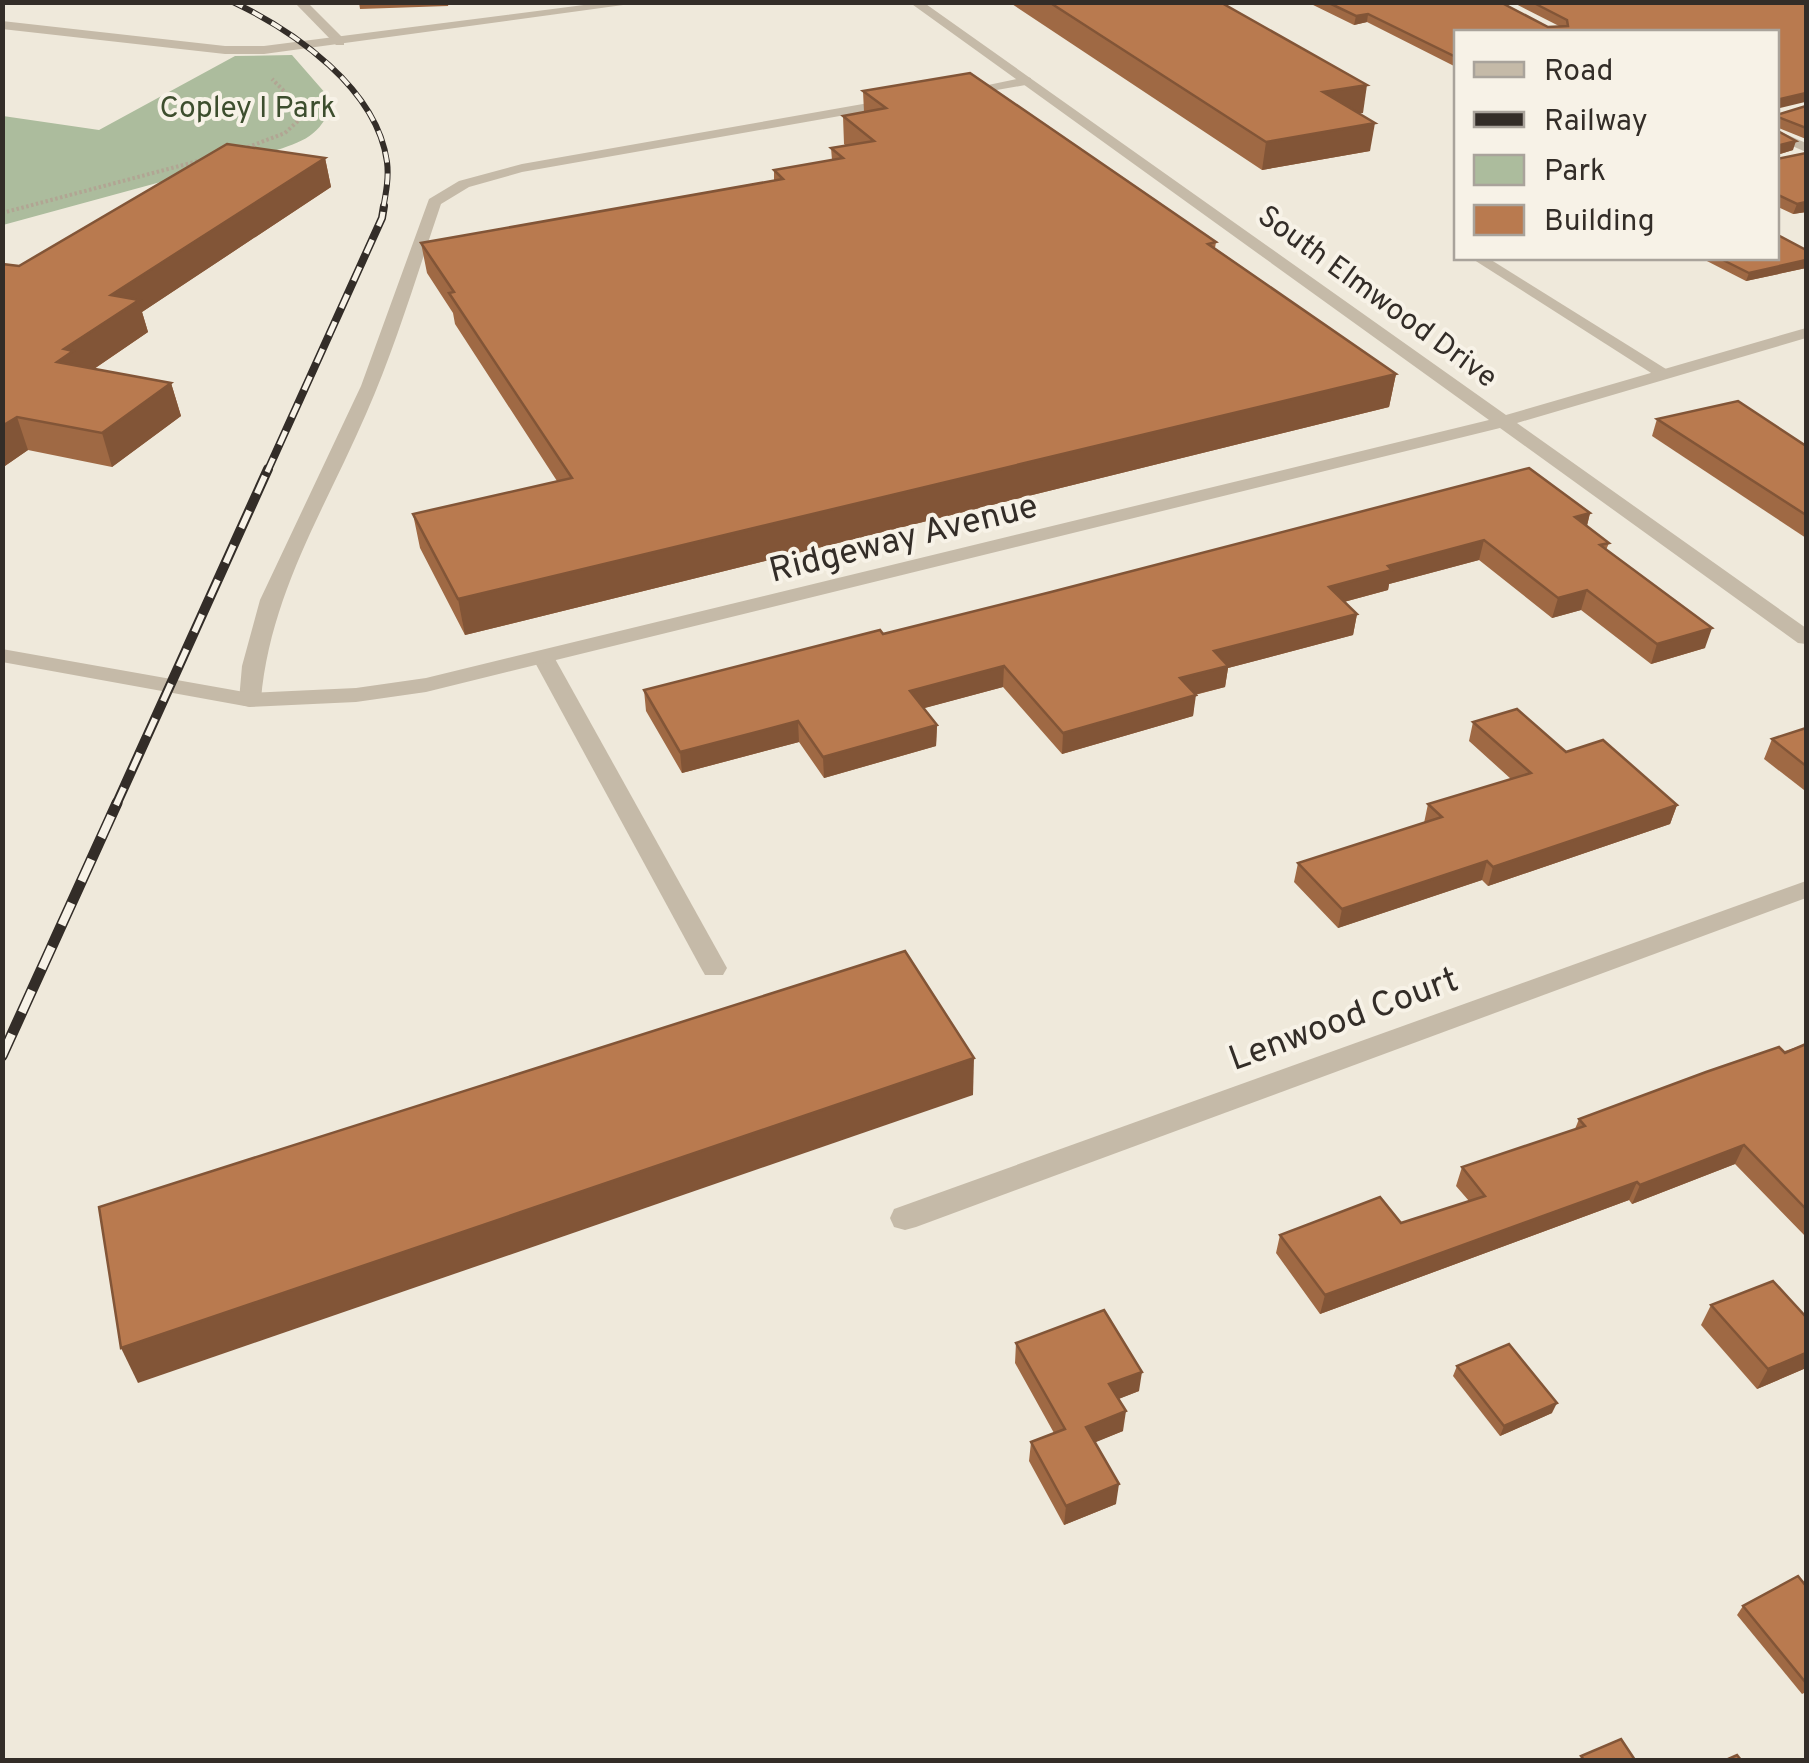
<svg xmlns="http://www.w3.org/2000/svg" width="1809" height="1763" font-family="Overpass,sans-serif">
<rect width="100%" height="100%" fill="#efe9db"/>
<path fill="#acbc9d" d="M 292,55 L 333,102 C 320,137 304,141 271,152 L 3,225 L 3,116 L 99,130 L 235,56 Z"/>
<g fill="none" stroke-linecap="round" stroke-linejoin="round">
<g stroke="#b1a593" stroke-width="4" stroke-dasharray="2.5 2.5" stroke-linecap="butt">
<polyline points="243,149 285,133 299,120 300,107 272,79"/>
<polyline points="2,213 202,160"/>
</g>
<g fill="#c5baa8" fill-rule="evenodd">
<polygon points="294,2 307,2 344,39 344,45 336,45"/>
<polygon points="1026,77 1031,78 1031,84 957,97 950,93"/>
<path d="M 897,98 L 904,102 L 902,105 L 522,172 L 469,187 L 441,204 C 417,274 396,346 366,414 C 325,509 270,594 261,700 L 250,707 L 242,705 L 239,700 L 242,666 L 260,600 L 361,386 L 429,199 L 459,181 L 522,164 Z"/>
<polygon points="1471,258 1488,258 1674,374 1659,378"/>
<polygon points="543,651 554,657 727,968 723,975 705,975 701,968 532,657"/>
</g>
<g fill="#c5baa8" fill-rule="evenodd">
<polygon points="607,2 645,2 264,54 225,54 2,29 2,21 225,46 264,46"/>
<polygon points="909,2 923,2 1506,415 1806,328 1806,338 1517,423 1806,628 1806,644 1798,643 1500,428 426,692 356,702 250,707 2,662 2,649 250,693 356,688 426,678 1489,420"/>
<polygon points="1776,130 1806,143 1806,152 1776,139"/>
<polygon points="1806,881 1806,898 916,1227 905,1230 894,1227 890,1218 894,1209"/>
</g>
<g stroke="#332d28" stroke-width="6">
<path id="rail-far3" d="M 233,2 C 294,31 377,88 387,162 C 389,177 386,193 383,209"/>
</g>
<g stroke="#332d28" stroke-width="8">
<polyline id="rail-far2" points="267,472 382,218 384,206"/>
</g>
<g stroke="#332d28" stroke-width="10">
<polyline id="rail-far1" points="116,805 268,469"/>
</g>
<g stroke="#332d28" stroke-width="11">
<polyline id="rail" points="2,1056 117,803"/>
</g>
<use href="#rail-far3" stroke="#f7f2e7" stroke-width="4" stroke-dasharray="11" stroke-linecap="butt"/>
<use href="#rail-far2" stroke="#f7f2e7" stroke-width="5" stroke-dasharray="15" stroke-linecap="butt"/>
<use href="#rail-far1" stroke="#f7f2e7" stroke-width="6" stroke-dasharray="19" stroke-linecap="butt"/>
<use href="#rail" stroke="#f7f2e7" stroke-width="8" stroke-dasharray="24" stroke-linecap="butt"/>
</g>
<g fill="#9f6944">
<polygon points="359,2 449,2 448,6 360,9"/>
<polygon points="1009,2 1220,2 1363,113 1359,113 1370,151 1262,170"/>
<polygon points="1307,2 1501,2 1548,27 1559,26 1512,2 1806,2 1806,106 1805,102 1456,32 1456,67 1367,22 1354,25"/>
<polygon points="863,91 1216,242 1215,248 1396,374 1389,407 465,635 420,548 413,514 557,481 455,324 453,313 427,273 421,243 774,180 774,170 832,160 831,148 846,146 844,144 843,116 864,112"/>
<polygon points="1806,106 1806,139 1776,127 1776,112 1780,114"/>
<polygon points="1776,130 1793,150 1777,155 1777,159 1806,153 1806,212 1793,214 1776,206"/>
<polygon points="325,158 331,187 142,312 148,332 94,369 171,383 181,416 112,467 28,450 2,468 2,264 19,266"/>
<polygon points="1806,250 1806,268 1746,281 1701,258 1776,258"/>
<polygon points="1657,419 1806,446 1806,538 1652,436"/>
<polygon points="1590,513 1587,526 1609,543 1606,550 1705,648 1651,664 1581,610 1552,618 1479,560 1389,584 1388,590 1344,602 1357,614 1353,635 1228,668 1225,687 1195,695 1193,716 1062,754 1003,687 924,708 937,725 936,746 824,778 799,742 682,773 646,711 644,690 883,634"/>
<polygon points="1473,722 1566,752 1677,805 1670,824 1488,886 1482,880 1338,928 1294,882 1298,863 1424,823 1428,804 1511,779 1469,741"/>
<polygon points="1806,728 1806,790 1804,790 1764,759 1772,739"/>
<polygon points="1806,1044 1806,1237 1735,1164 1632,1204 1629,1200 1320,1314 1276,1253 1280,1235 1401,1223 1469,1201 1456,1186 1462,1167 1575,1129 1579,1119"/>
<polygon points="1711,1305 1806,1317 1806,1368 1757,1389 1701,1325"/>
<polygon points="1016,1343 1139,1391 1118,1399 1123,1431 1095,1442 1116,1504 1064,1525 1029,1461 1031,1442 1054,1433 1015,1363"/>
<polygon points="1457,1366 1552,1413 1500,1436 1453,1376"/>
<polygon points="1806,1586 1806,1692 1802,1694 1737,1615 1743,1606"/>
</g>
<g fill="#825537">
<polygon points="1368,14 1367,22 1354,25 1356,16"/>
<polygon points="1367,85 1363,113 1319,120 1323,92"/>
<polygon points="1806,93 1805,102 1776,109 1776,100"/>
<polygon points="1375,123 1370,151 1262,170 1266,142"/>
<polygon points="1796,141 1793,150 1776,155 1776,146"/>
<polygon points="325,158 331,187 142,312 148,332 82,377 57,362 64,349 111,295"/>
<polygon points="1806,202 1806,212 1793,214 1797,204"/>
<polygon points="1806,260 1806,268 1746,281 1749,273"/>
<polygon points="1396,374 1389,407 465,635 458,599"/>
<polygon points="171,383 181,416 112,467 102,433"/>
<polygon points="17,417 28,450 2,468 2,426"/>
<polygon points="1590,513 1585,533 1575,517"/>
<polygon points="1484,540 1479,560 1389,584 1388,590 1325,607 1329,587 1388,566"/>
<polygon points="1587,590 1581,610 1552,618 1558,598"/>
<polygon points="1357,614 1353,635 1228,668 1225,687 1177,699 1180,678 1214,651"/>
<polygon points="1712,628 1705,648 1651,664 1657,644"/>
<polygon points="1004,666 1003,687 910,712 910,691"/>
<polygon points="1196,695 1193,716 1062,754 1063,733"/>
<polygon points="798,721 799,742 682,773 680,752"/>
<polygon points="937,725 936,746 824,778 823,757"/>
<polygon points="1677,805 1670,824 1488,886 1493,867"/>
<polygon points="1487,861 1482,880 1338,928 1342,909"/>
<polygon points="974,1058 973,1095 138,1383 121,1348"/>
<polygon points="1744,1145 1735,1164 1632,1204 1640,1185"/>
<polygon points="1637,1182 1629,1200 1320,1314 1325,1295"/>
<polygon points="1806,1353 1806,1368 1757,1389 1768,1369"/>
<polygon points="1142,1372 1139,1391 1106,1404 1109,1384"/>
<polygon points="1557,1403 1552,1413 1500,1436 1504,1426"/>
<polygon points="1126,1411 1123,1431 1084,1447 1086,1427"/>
<polygon points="1119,1484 1116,1504 1064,1525 1066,1506"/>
</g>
<g fill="#b97a4f" stroke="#825537" stroke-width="2.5">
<polygon points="1049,2 1220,2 1367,85 1323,92 1375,123 1266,142"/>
<polygon points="1327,2 1500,2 1548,27 1568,26 1567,20 1532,2 1806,2 1806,93 1776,100 1776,32 1456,32 1456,57 1368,14 1356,16"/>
<polygon points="970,73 1216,242 1208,244 1396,374 458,599 413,514 572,478 449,293 454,292 421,243 783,179 774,170 843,158 831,148 874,141 843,116 886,108 863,91"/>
<polygon points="1806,106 1806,128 1778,117 1776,124 1776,112 1780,114"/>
<polygon points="1776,130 1796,141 1776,146"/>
<polygon points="227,144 325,158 111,295 139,300 64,349 73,351 57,362 171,383 102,433 17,417 2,426 2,264 19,266"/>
<polygon points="1806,153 1806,202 1797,204 1776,194 1776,154 1777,159"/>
<polygon points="1776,234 1806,250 1806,260 1749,273 1719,258 1776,258"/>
<polygon points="1738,401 1806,446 1806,515 1657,419"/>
<polygon points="1529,468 1590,513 1575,517 1609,543 1600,545 1712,628 1657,644 1587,590 1558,598 1484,540 1388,566 1392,570 1329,587 1357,614 1214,651 1228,666 1180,678 1196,695 1063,733 1004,666 910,691 937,725 823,757 798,721 680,752 644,690 880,630 883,634 1051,592"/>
<polygon points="1517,709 1566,752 1603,740 1677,805 1493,867 1487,861 1342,909 1298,863 1442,817 1428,804 1531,773 1473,722"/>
<polygon points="1806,728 1806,766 1772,739"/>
<polygon points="905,951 974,1058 121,1348 99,1207"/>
<polygon points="1806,1044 1806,1209 1744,1145 1640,1185 1637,1182 1325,1295 1280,1235 1380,1197 1401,1223 1485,1196 1462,1167 1585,1126 1579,1119 1706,1072 1779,1047 1785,1053"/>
<polygon points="1773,1281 1806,1317 1806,1353 1768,1369 1711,1305"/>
<polygon points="1104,1310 1142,1372 1109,1384 1126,1411 1086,1427 1119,1484 1066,1506 1031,1442 1065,1429 1016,1343"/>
<polygon points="1509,1344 1557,1403 1504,1426 1457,1366"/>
<polygon points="1798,1576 1806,1586 1806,1683 1743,1606"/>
<polygon points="1621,1739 1635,1760 1584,1760 1581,1756"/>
<polygon points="1737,1755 1741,1760 1726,1760"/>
</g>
<g text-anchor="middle" stroke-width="8" stroke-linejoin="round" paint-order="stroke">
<g font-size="30" fill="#3d4e2e" stroke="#f7f2e7">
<text x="248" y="117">Copley I Park</text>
</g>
<g font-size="30" fill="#332d28" stroke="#f7f2e7">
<text transform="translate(1378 296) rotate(36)" y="10">South Elmwood Drive</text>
</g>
<g font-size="35" fill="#332d28" stroke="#f7f2e7">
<text transform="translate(903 537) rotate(-14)" y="12">Ridgeway Avenue</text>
<text transform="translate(1343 1018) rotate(-20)" y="12">Lenwood Court</text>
</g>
</g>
<rect width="1809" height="1763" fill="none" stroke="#332d28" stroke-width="10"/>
<rect x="1454" y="30" width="325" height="230" fill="#f7f2e7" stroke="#a9a39b" stroke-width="2.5"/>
<rect x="1474" y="62" width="50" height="15" fill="#c5baa8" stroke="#a9a39b" stroke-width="2.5"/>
<text x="1544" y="80" font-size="30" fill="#332d28">Road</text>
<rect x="1474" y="112" width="50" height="15" fill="#332d28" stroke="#a9a39b" stroke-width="2.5"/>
<text x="1544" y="130" font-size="30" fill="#332d28">Railway</text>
<rect x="1474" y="155" width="50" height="30" fill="#acbc9d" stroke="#a9a39b" stroke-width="2.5"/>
<text x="1544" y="180" font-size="30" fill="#332d28">Park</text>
<rect x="1474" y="205" width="50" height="30" fill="#b97a4f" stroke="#a9a39b" stroke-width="2.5"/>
<text x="1544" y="230" font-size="30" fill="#332d28">Building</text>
</svg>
